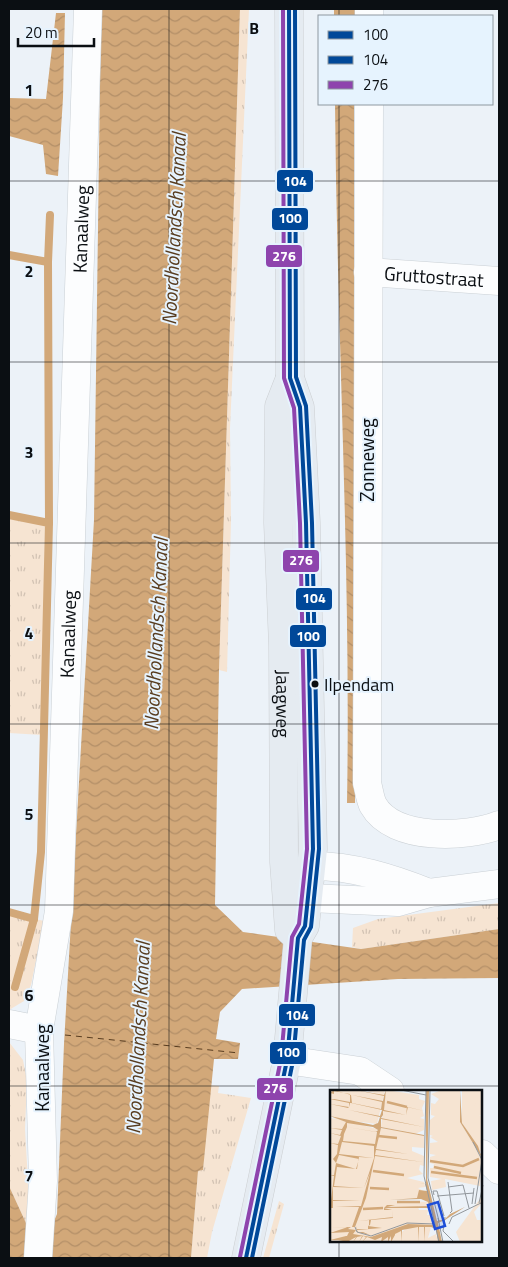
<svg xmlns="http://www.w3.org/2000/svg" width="508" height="1267" font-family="'Titillium Web',sans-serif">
<defs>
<pattern id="grass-tufts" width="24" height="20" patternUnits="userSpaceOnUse" patternTransform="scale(1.25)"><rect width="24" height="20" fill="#f6e4d2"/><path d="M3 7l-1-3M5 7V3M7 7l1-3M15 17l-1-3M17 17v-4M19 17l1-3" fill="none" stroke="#d2c2b3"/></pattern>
<pattern id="water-waves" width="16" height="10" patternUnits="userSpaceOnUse" patternTransform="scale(1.25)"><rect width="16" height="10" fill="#d2a879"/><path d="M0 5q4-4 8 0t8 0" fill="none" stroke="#b38f68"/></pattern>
</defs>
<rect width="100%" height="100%" fill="#ecf2f8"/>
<g fill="url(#grass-tufts)">
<polygon points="240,9 249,9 230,428 231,521 227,672 219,670"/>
<polygon points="9,513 45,520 44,673 42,735 9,733"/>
<polygon points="499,903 499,929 361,949 352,947 353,928 378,919"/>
<polygon points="9,913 44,921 31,985 24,1001 9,1010"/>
<polygon points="9,1042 23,1060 27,1081 25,1129 31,1234 9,1186"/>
<polygon points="210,1085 219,1086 218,1093 251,1098 212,1232 207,1258 191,1258 198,1171 203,1170"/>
<polygon points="279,1201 284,1204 269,1258 263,1258"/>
</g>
<g fill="url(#water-waves)">
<polygon points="101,9 240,9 219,670 215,905 243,932 361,949 499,929 499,978 398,979 242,989 220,1012 216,1039 240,1043 238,1059 214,1059 203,1170 198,1171 191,1258 50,1258 48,1235 57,1214 64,1044 94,520"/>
<rect x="334" y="9" width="23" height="7"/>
<polygon points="56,13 65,13 63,98 58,176 46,174 43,145 9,136 9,98 46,99"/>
<path d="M 335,104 L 354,104 L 355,803 L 347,803 C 351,570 337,337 335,104 Z"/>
<polygon points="9,1186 31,1234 25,1258 9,1258"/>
</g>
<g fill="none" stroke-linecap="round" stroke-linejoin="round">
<g stroke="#d2a879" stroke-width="8">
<polyline points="9,255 48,262 50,215"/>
<polyline points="48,262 49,523"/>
<polyline points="9,515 49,523 41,852 34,919"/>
<polyline points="9,912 34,919 15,987"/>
</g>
<polyline stroke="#583c1f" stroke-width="1" stroke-dasharray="6 5" stroke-linecap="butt" points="65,1035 239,1053"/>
<g stroke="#cad0d5" stroke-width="29">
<g id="minor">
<polyline points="369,16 369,9"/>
<path d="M 369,104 L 367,783 C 369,790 370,799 373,805 C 393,841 467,838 499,825"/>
<path id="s1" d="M 368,272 L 499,281"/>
<path d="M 298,887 L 313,866 C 353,866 391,878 429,893"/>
<polyline points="288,901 309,898 398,902 429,893 499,884"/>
<polyline points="9,1024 39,1030"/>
<polyline points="287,1060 360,1071 390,1091"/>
<polyline points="482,1154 499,1170"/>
<path id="s2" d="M 38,1258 L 43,1181 L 39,1030 L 59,911 L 88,9"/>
</g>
</g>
<g stroke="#cccfd2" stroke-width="29">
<g id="primary">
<path id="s3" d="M 290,378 L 279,406 L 278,523 L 283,646 L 284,862 L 289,930 L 298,938"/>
<polyline points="246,1258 287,1060 298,938 305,926 313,849 306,523 300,407 290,378 289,9"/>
</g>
</g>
<use href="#minor" stroke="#fcfdfe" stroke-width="28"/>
<use href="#primary" stroke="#e5ebf1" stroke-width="28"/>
<g stroke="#e6f3fe" stroke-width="8">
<polyline id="bus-1" points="246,1258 287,1060 298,938 305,926 313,849 306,523 300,407 290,378 289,9"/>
</g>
<g stroke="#e6f3fe" stroke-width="8">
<polyline id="bus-2" points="252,1258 293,1061 304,940 311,927 319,849 312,523 306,406 296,377 295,9"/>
</g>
<g stroke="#e6f3fe" stroke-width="8">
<polyline id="bus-3" points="240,1257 281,1059 292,937 299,924 307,849 300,523 294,408 284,378 283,9"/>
</g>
<use href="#bus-1" stroke="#004899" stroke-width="4"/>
<use href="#bus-2" stroke="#004899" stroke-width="4"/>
<use href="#bus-3" stroke="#8e44ad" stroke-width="4"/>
</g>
<path fill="none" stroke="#0b0f13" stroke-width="1" stroke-opacity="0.55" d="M 169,9 L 169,1258M 339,9 L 339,16M 339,104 L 339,1091M 9,181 L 499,181M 9,362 L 499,362M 9,543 L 499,543M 9,724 L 499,724M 9,905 L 499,905M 9,1086 L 499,1086M 339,1241 L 339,1258"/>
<circle fill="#0b0f13" stroke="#e6f3fe" stroke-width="2" cx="315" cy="684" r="4.5"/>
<g text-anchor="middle" stroke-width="4" stroke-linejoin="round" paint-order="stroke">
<g font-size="18" fill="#0b0f13" stroke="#e6f3fe" text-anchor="start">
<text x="324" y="691">Ilpendam</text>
</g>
<g font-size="19" fill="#0b0f13" stroke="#e6f3fe">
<text dy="7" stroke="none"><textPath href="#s2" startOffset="1031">Kanaalweg</textPath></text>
<text dy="7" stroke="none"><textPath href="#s1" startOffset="66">Gruttostraat</textPath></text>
<text transform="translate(367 460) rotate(-90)" y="7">Zonneweg</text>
<text dy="7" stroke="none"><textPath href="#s2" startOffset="626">Kanaalweg</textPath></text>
<text dy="7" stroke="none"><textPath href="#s3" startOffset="328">Jaagweg</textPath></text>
<text transform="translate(42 1068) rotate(-90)" y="7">Kanaalweg</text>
</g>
<g font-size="20" font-style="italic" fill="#583c1f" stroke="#e6f3fe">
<text transform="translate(174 229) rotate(-87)" y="7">Noordhollandsch Kanaal</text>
<text transform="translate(156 634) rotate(-87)" y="7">Noordhollandsch Kanaal</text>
<text transform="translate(138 1038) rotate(-87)" y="7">Noordhollandsch Kanaal</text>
</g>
</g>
<g transform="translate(330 1090)">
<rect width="152" height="152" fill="#ecf2f8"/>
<path d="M 0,0 L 26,0 L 51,5 L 34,0 L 55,0 L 47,34 L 8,29 L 47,39 L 46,51 L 51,38 L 84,43 L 51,37 L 56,0 L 89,5 L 89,9 L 95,11 L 92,18 L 94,26 L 90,28 L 94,29 L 94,40 L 85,44 L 94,46 L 94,58 L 82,57 L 82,61 L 94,66 L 94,76 L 90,75 L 89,80 L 93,84 L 77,88 L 94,92 L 95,97 L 88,98 L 97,103 L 90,104 L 93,108 L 61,110 L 98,112 L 97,117 L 88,116 L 89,120 L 98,120 L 97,125 L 102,125 L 101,132 L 105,136 L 70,137 L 72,142 L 78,137 L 101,137 L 98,148 L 106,144 L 108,152 L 0,152 L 0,28 L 6,29 L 0,26 ZM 103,0 L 130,0 L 130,32 L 152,68 L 150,96 L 115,89 L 116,97 L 102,100 L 101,91 L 112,89 L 100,87 L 100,78 L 103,78 L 104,74 L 100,73 L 100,67 L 106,65 L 100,64 L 100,53 L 108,52 L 100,47 L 103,46 L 100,45 L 100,30 L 105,26 L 101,25 L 101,13 L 105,14 L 109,9 L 101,4 L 109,1 ZM 132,0 L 152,0 L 152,26 L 149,25 L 152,27 L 152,64 L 132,33 ZM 152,106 L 152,121 L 151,114 L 144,122 L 147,130 L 152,130 L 152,152 L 130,152 L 126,142 Z" fill="#f6e4d2"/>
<path d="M 134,0 L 152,0 L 143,20 L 134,14 Z" fill="#f6e4d2"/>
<path d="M 4,0 L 21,5 L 22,13 L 51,19 L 52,12 L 22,5 L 53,11 L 54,6 L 26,0 L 54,5 L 56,0 L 54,20 L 76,25 L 77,17 L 94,21 L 78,17 L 76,25 L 53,21 L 53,25 L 93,33 L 53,25 L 51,28 L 94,37 L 94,58 L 86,57 L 94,58 L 94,46 L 51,38 L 46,59 L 78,64 L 46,60 L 45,65 L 93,72 L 45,66 L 36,108 L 25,137 L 22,137 L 29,117 L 5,117 L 31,116 L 40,83 L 34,98 L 3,97 L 3,110 L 31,111 L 3,111 L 3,118 L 0,118 L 4,86 L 0,85 L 4,85 L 6,73 L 26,79 L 29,69 L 9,65 L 6,73 L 3,69 L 7,64 L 0,63 L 7,64 L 8,55 L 0,53 L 8,54 L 11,46 L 0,43 L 10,45 L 12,40 L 0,38 L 12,39 L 16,32 L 0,26 L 43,35 L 48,33 L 50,27 L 19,20 L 50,26 L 52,20 L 21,13 L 20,13 L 19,17 L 18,18 L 0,14 L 19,17 L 19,13 L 0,9 L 4,9 L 4,4 L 0,3 ZM 4,1 L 20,4 L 20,12 L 4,9 ZM 51,29 L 94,37 L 94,45 L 51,37 ZM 17,33 L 43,37 L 48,40 L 46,42 L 17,37 ZM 17,37 L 47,42 L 45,54 L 13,51 L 14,44 L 45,48 L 14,44 ZM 12,52 L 44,56 L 44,68 L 9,64 ZM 29,67 L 44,68 L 34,98 L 4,96 L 7,77 L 27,79 ZM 96,0 L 99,0 L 97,89 L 107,131 L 115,129 L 120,124 L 135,117 L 115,130 L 108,133 L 112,152 L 108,152 L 106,139 L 101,137 L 95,137 L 94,152 L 94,137 L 89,137 L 88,152 L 88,137 L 72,140 L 71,152 L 71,141 L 65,144 L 65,152 L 65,145 L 61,152 L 61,146 L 58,152 L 58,147 L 51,152 L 52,147 L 45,150 L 37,147 L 32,152 L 36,147 L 33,146 L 29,152 L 32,146 L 27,147 L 23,152 L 26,147 L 17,152 L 3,152 L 13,150 L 0,150 L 16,146 L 0,146 L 17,146 L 19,142 L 0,143 L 18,137 L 0,138 L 21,137 L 18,139 L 26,140 L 23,144 L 41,147 L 78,134 L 104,135 L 106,138 L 100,116 L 100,118 L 54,118 L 62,120 L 63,128 L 41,130 L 40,135 L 38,136 L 52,138 L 27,140 L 28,142 L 33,142 L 40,145 L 27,142 L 26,136 L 27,139 L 38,139 L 38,136 L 39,135 L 39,130 L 28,131 L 63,127 L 62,120 L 54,120 L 54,118 L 57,115 L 65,115 L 65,112 L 65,115 L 57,117 L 99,116 L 98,112 L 91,109 L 60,110 L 87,108 L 89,100 L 97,101 L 95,94 L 89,93 L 96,94 ZM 130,0 L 132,33 L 148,56 L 152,68 L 130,32 Z" fill="#d2a879" fill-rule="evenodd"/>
<path fill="none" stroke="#d2a879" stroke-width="2.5" d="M 57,12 L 77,17M 48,46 L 67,48M 100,71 L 133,76 L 149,69M 104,77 L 131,83M 43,81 L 74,85M 101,82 L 147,88M 40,98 L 59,99M 67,112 L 90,112M 33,119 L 53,118"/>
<path fill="none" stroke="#92979c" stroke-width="1" d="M 71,0 L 96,5M 96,0 L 94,86 L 109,152M 100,0 L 98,88 L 109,131M 143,52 L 152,70 L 145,114M 118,92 L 122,121 L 120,123M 118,97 L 133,95 L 139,118M 104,105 L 103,101 L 107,101 L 114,126M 107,106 L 144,103M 149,113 L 153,95M 142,114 L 144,98M 115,127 L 113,141 L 124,152M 108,128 L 113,152M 119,134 L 122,127 L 153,112M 25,137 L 27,142 L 41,146 L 77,133 L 105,134"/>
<path fill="#1d4ed8" fill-opacity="0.15" stroke="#1d4ed8" stroke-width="2.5" d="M 108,112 L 115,136 L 105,139 L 98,115 Z"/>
<rect width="152" height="152" fill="none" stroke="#0b0f13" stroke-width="2.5"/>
</g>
<g font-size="16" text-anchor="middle" font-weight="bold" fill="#0b0f13" stroke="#e6f3fe" stroke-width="4" stroke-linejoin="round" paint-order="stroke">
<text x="254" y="34">B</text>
<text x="29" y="96">1</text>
<text x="29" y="277">2</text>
<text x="29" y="458">3</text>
<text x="29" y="639">4</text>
<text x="29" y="820">5</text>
<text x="29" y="1001">6</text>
<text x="29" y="1182">7</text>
</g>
<g stroke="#e6f3fe" stroke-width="2">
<rect x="276" y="169" width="38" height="24" rx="5" fill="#004899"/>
<rect x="271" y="207" width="38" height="24" rx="5" fill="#004899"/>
<rect x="265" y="244" width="38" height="24" rx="5" fill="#8e44ad"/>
<rect x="282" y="549" width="38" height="24" rx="5" fill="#8e44ad"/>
<rect x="295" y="587" width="38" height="24" rx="5" fill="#004899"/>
<rect x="289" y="624" width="38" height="24" rx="5" fill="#004899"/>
<rect x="278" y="1003" width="38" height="24" rx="5" fill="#004899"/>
<rect x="269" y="1041" width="38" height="24" rx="5" fill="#004899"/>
<rect x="256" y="1077" width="38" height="24" rx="5" fill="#8e44ad"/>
</g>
<g font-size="14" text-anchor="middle" font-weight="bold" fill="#fff">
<text x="295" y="186">104</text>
<text x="290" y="223">100</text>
<text x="284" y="261">276</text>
<text x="301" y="565">276</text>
<text x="314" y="603">104</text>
<text x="308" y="641">100</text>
<text x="297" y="1020">104</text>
<text x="288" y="1057">100</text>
<text x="275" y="1093">276</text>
</g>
<rect width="508" height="1267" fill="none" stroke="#0b0f13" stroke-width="20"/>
<rect x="318" y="15" width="175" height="90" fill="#e6f3fe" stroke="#8e98a0"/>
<rect x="328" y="31" width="25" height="8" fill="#004899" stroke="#8e98a0"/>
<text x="363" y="40" font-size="15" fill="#0b0f13">100</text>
<rect x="328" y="56" width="25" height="8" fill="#004899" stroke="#8e98a0"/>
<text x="363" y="65" font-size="15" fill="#0b0f13">104</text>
<rect x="328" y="81" width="25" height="8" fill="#8e44ad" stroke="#8e98a0"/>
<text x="363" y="90" font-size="15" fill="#0b0f13">276</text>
<path d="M18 38v8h76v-8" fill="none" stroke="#0b0f13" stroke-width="2.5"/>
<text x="25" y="38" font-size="15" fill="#0b0f13" stroke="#e6f3fe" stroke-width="4" paint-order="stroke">20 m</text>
</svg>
